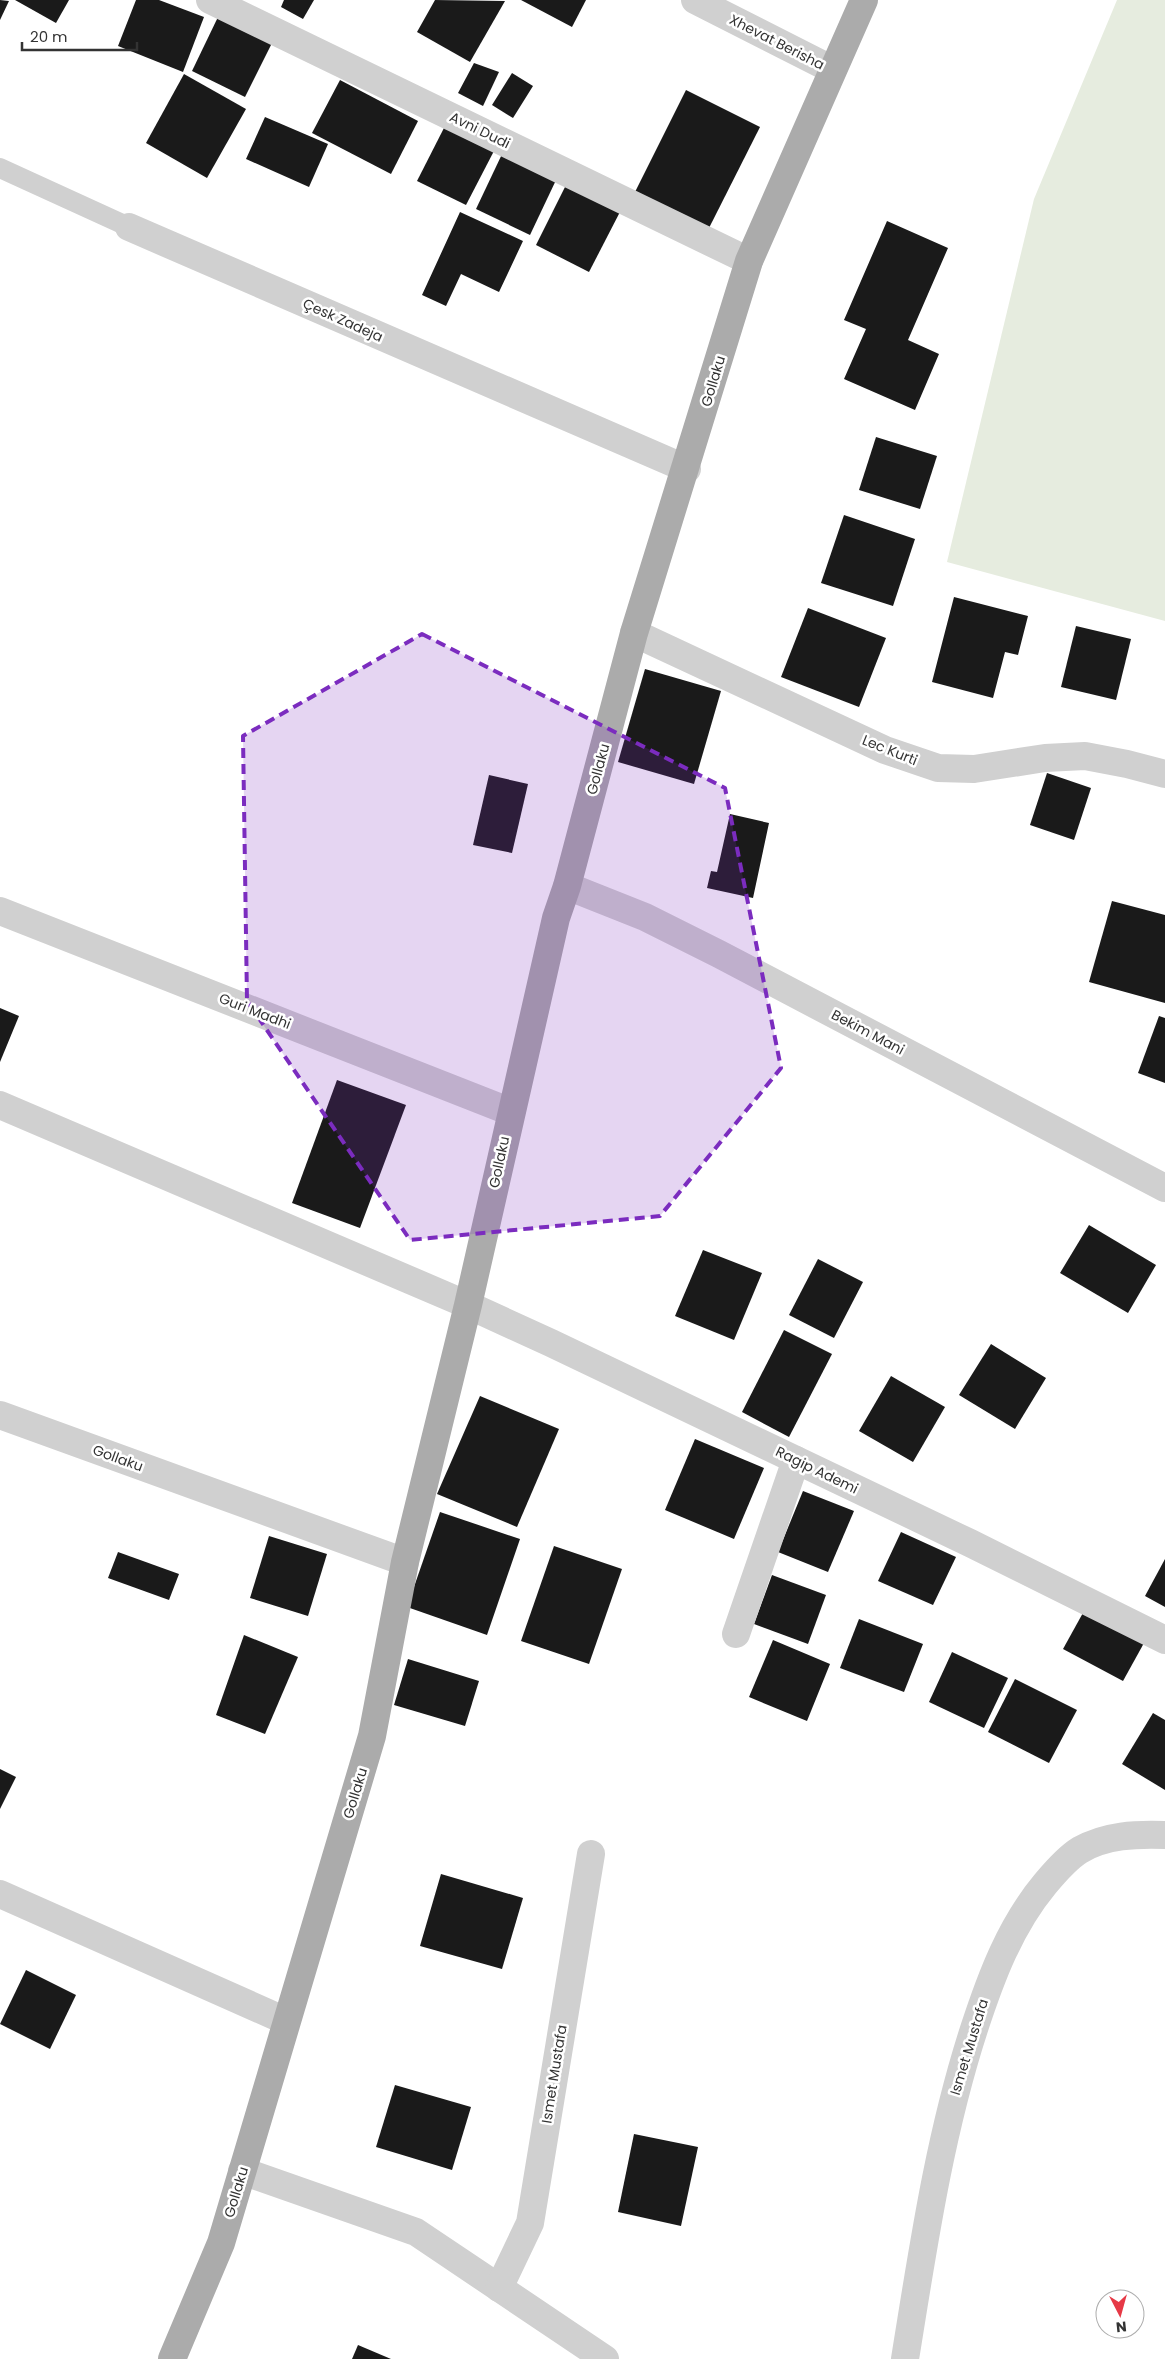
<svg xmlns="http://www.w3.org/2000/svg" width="1165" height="2359" font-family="Poppins,sans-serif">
<rect width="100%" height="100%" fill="#fff"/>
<polygon fill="#e6ecdf" points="1117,0 1165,0 1165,621 947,562 1034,199"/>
<g fill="#1a1a1a">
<polygon points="0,0 9,1 0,20"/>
<polygon points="15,0 69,0 56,23"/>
<polygon points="136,0 159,0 204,17 183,72 118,46"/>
<polygon points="284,0 314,0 303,19 281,7"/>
<polygon points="435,0 505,1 470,62 417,32"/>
<polygon points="521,0 586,0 572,27"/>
<polygon points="218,17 272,43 245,97 192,71"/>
<polygon points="474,63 499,72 483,106 458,93"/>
<polygon points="512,73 533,86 513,118 492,105"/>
<polygon points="184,74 246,109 207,178 146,143"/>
<polygon points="340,80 418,121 391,174 312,133"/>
<polygon points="686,90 760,127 709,228 635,192"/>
<polygon points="265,117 328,144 309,187 246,159"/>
<polygon points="446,124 495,149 466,205 417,181"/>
<polygon points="503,152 557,178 530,235 476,209"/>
<polygon points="568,181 622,208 589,272 536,245"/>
<polygon points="460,212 523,241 499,292 461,274 446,306 422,295"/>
<polygon points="887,221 948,248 908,340 939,354 915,410 844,379 866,329 844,320"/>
<polygon points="876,437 937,456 920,509 859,490"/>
<polygon points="844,515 915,539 893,606 821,583"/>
<polygon points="954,597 1028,616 1018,655 1005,652 993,698 932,682"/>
<polygon points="808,608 886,638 859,707 781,677"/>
<polygon points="1076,626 1131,639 1116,700 1061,687"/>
<polygon points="645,669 721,691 694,784 618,762"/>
<polygon points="1047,773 1091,788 1074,840 1030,825"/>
<polygon points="489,775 528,784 512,853 473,845"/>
<polygon points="730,814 769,823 753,898 707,888 711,871 717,872"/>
<polygon points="1112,901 1165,915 1165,1003 1089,982"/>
<polygon points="0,1008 19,1016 0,1062"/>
<polygon points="1159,1016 1165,1018 1165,1083 1138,1073"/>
<polygon points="337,1080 406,1105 360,1228 292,1203"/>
<polygon points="1089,1225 1156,1265 1128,1313 1060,1273"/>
<polygon points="703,1250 762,1273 734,1340 675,1316"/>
<polygon points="818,1259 863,1282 834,1338 789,1315"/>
<polygon points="784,1330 832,1354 789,1437 742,1412"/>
<polygon points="991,1344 1046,1378 1015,1429 959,1395"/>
<polygon points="891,1376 945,1407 913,1462 859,1431"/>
<polygon points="480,1396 559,1429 517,1527 437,1494"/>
<polygon points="695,1439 764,1468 734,1539 665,1510"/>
<polygon points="803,1491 854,1511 828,1572 778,1552"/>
<polygon points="440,1512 520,1539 487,1635 407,1607"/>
<polygon points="901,1532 956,1557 933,1605 878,1581"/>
<polygon points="269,1536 327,1554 308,1616 250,1598"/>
<polygon points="554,1546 622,1569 589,1664 521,1641"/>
<polygon points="118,1552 179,1574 169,1600 108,1578"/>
<polygon points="1165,1559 1165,1607 1145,1596"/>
<polygon points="772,1575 826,1595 808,1644 754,1624"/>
<polygon points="1084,1611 1144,1643 1123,1681 1063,1649"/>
<polygon points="859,1619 923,1644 904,1692 840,1668"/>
<polygon points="244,1635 298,1657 265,1734 216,1715"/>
<polygon points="773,1640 830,1664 807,1721 749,1697"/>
<polygon points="952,1652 1008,1678 984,1728 929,1702"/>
<polygon points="408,1659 479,1681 465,1726 394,1705"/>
<polygon points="1015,1679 1077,1710 1049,1763 988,1732"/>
<polygon points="1153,1713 1165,1720 1165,1790 1122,1764"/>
<polygon points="0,1769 16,1777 0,1809"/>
<polygon points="441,1874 523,1898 502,1969 420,1946"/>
<polygon points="26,1970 76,1995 50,2049 0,2024"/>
<polygon points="395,2085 471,2107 452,2170 376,2147"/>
<polygon points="634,2134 698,2147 681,2226 618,2212"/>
<polygon points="358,2345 391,2359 352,2359"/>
</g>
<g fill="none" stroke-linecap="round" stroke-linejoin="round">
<polyline stroke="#d0d0d0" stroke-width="20" points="0,168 129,227"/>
<g stroke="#d0d0d0" stroke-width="28">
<polyline points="210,0 749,261"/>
<polyline points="695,0 831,69"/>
<polyline points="129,227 687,469"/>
<polyline points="634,633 885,750 938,768 974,769 1045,758 1085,756 1127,764 1165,774"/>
<polyline points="567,886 645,917 719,954 1165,1188"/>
<polyline points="0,911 511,1112"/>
<polyline points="0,1105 468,1305 551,1343 970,1543 1165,1640"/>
<polyline points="0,1415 405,1562"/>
<polyline points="736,1634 796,1460"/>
<polyline points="0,1894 286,2021"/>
<polyline points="242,2171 416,2232 605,2359"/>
<polyline points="499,2288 530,2223 591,1854"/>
<path d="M 905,2359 C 923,2248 939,2137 974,2029 C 991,1977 1010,1926 1045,1884 C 1055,1872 1067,1858 1080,1850 C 1106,1835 1136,1834 1165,1835"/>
</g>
<polyline stroke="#ababab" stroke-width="28" points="172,2359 221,2243 372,1736 405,1562 468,1305 556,918 567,886 634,633 749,261 864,0"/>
</g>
<path fill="#7b2cbf" fill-opacity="0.2" stroke="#7b2cbf" stroke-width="4" stroke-dasharray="10 6" stroke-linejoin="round" d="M 422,634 L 725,788 L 781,1068 L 660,1216 L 410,1240 L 247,1001 L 243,736 Z"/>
<g text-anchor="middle" stroke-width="5" stroke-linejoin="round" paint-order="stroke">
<g font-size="14" fill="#333" stroke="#fff">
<text transform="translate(777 42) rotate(27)" y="5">Xhevat Berisha</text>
<text transform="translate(480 130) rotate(26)" y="5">Avni Dudi</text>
<text transform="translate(343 320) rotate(24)" y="5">Çesk Zadeja</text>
<text transform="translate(713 381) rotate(-73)" y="5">Gollaku</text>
<text transform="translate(890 750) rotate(22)" y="5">Lec Kurti</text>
<text transform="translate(598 769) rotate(-75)" y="5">Gollaku</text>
<text transform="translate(255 1011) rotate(21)" y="5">Guri Madhi</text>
<text transform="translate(868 1032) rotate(28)" y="5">Bekim Mani</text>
<text transform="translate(499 1162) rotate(-78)" y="5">Gollaku</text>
<text transform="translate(118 1458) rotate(20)" y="5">Gollaku</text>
<text transform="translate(817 1470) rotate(26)" y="5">Ragip Ademi</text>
<text transform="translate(355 1793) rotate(-73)" y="5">Gollaku</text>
<text transform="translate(969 2047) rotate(-73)" y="5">Ismet Mustafa</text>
<text transform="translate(554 2074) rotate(-81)" y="5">Ismet Mustafa</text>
<text transform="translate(236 2192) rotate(-73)" y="5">Gollaku</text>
</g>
</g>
<g transform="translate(1120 2314) rotate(174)"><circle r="24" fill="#ffffff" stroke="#adadad"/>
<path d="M0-4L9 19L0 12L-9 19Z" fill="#e63946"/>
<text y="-8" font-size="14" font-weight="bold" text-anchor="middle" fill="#333333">N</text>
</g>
<path d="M22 42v8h115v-8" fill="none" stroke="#333333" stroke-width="2.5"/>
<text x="30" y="42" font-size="15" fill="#333333" stroke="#ffffff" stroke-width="4" paint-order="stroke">20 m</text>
</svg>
